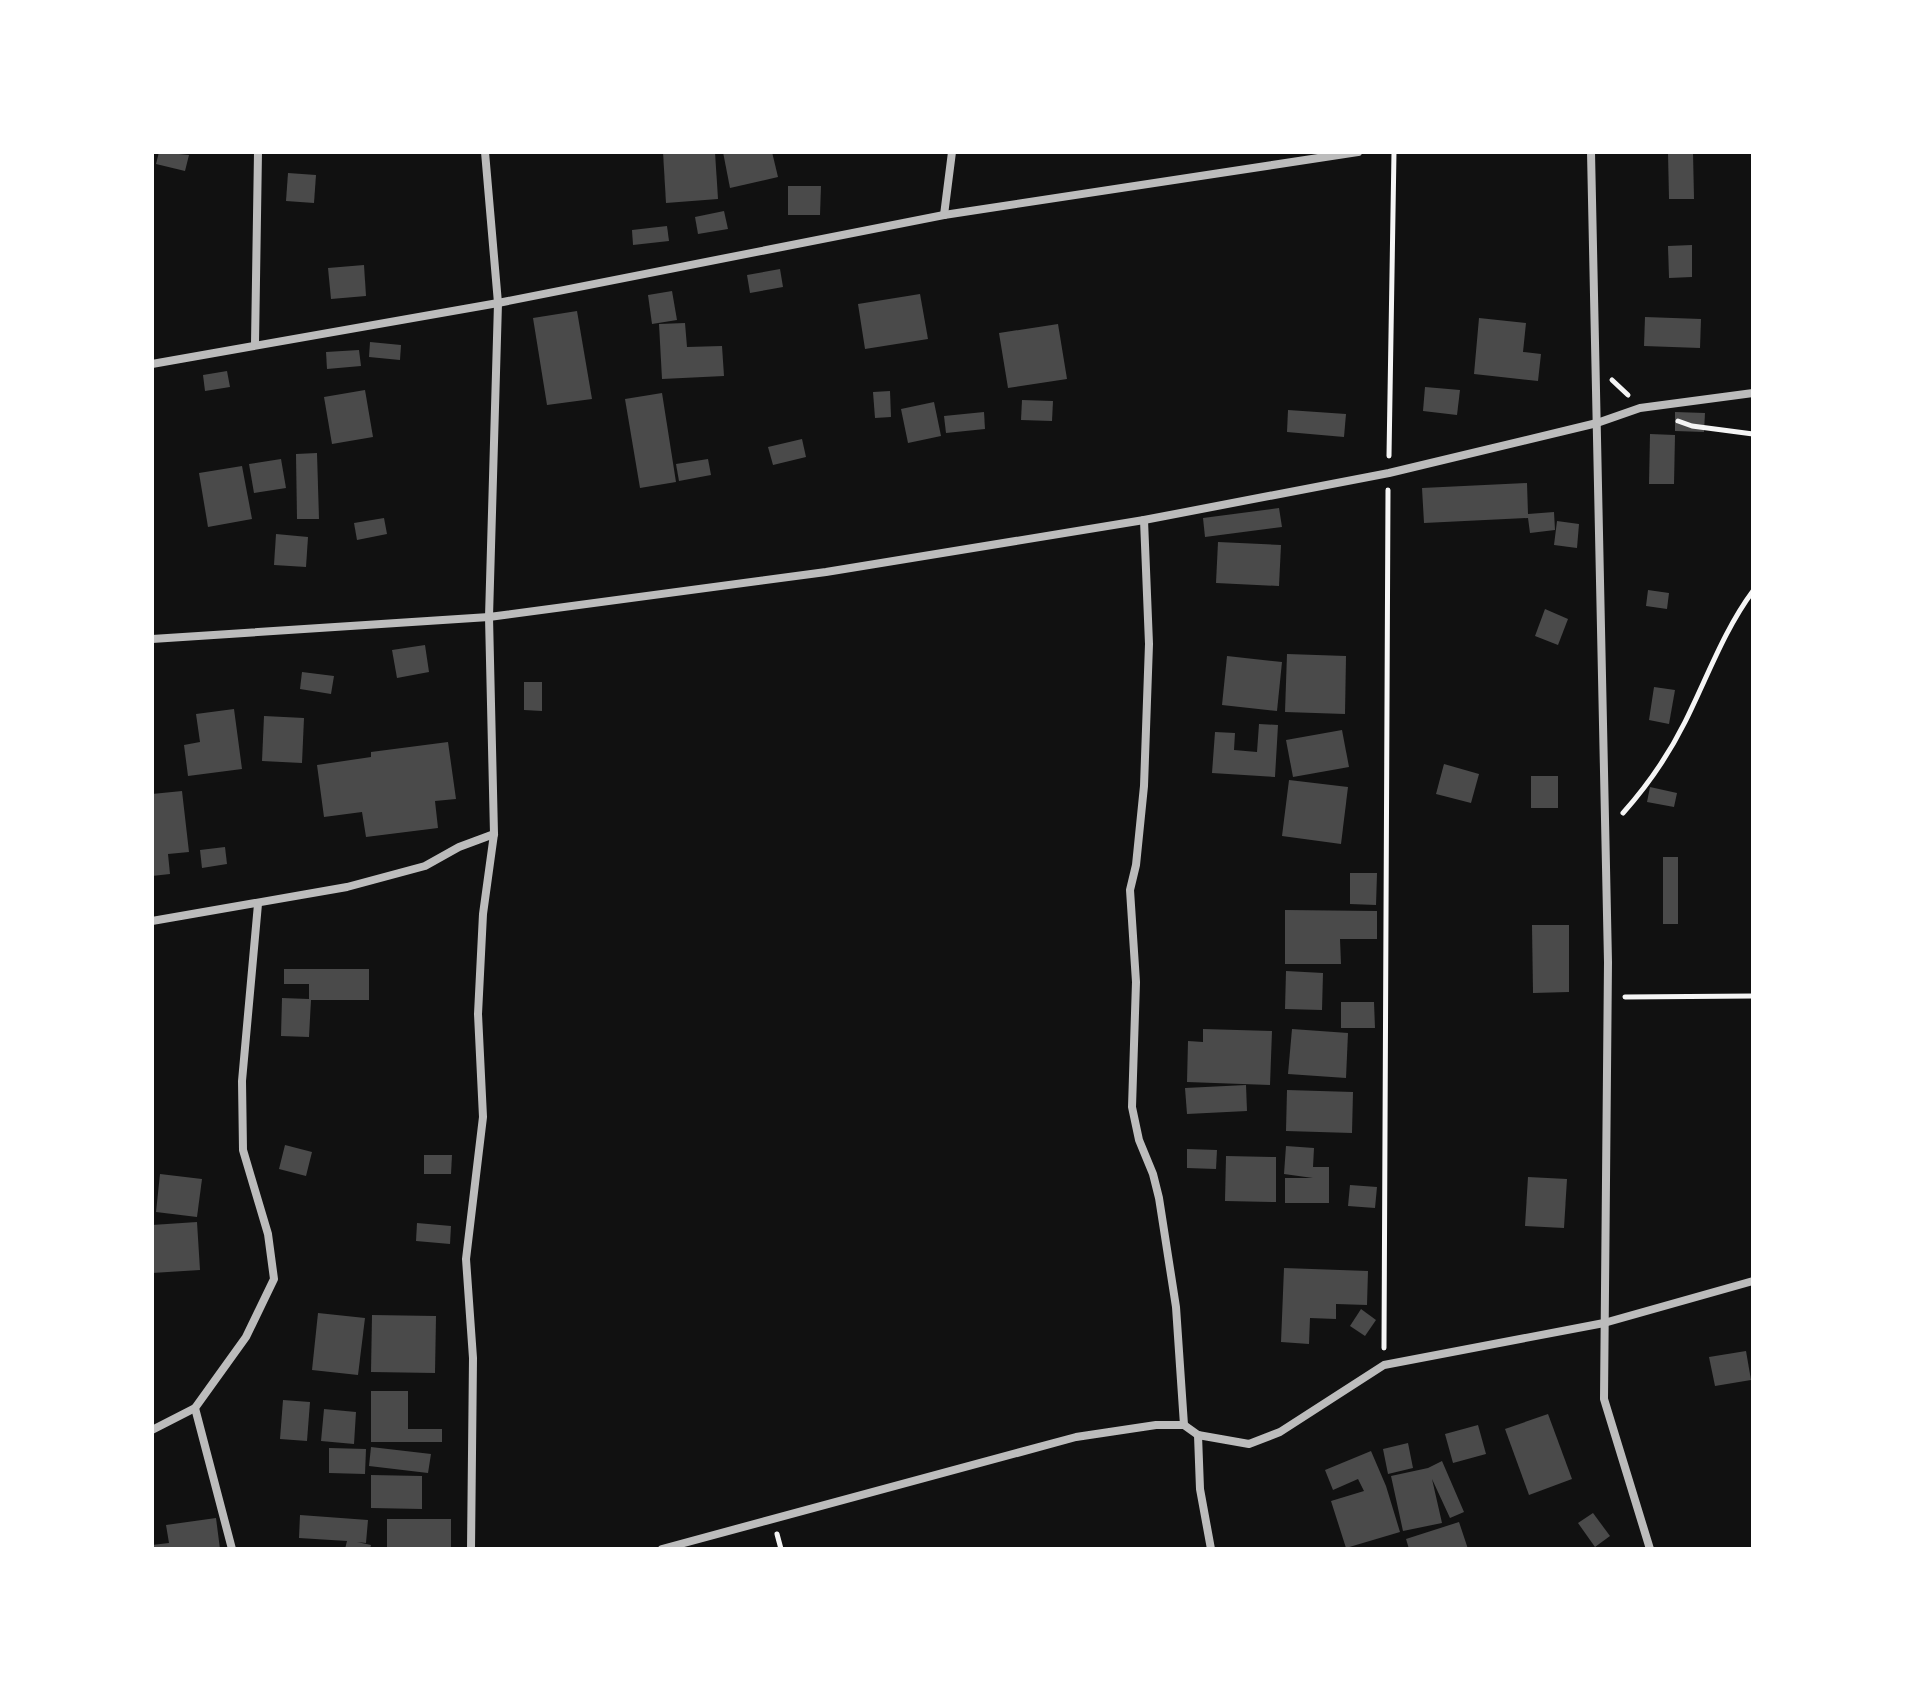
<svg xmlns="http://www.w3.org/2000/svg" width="1905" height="1701" font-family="'Work Sans',sans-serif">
<rect width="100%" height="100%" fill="#111"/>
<g fill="#4a4a4a">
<polygon points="159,152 189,155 185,171 156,164"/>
<polygon points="663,152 715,152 718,199 666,203"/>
<polygon points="723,152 772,152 778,177 730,188"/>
<polygon points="1668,152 1693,152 1694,199 1669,199"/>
<polygon points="288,173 316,175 314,203 286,201"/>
<polygon points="788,186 821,186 820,215 788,215"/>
<polygon points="724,211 728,229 698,234 695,217"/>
<polygon points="667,226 669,241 633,245 632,230"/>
<polygon points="1692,245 1692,277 1669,278 1668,246"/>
<polygon points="364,265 366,296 331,299 328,268"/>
<polygon points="780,269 783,287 750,293 747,275"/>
<polygon points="672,291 677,320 652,324 648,295"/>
<polygon points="920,294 928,339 865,349 858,304"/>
<polygon points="577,311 592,399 547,405 533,318"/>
<polygon points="1645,317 1701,319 1700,348 1644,346"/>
<polygon points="1479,318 1526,323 1523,352 1541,354 1538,381 1474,374"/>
<polygon points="685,323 687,347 722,346 724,376 662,379 659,324"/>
<polygon points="1058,324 1067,379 1008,388 999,333"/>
<polygon points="370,342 401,345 400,360 369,357"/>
<polygon points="359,350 361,366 327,369 326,352"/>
<polygon points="227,371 230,387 205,391 203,375"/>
<polygon points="1425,387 1460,390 1457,415 1423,411"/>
<polygon points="365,390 373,437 332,444 324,397"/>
<polygon points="890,391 891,417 875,418 873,392"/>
<polygon points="662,393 676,482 640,488 625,399"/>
<polygon points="1022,400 1053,401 1052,421 1021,420"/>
<polygon points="934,402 941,436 908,443 901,409"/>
<polygon points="1288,410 1346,414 1344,437 1287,432"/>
<polygon points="984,412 985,429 946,433 944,416"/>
<polygon points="1675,412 1705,413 1704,432 1675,431"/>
<polygon points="1650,434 1675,435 1674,484 1649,484"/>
<polygon points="802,439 806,457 773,465 768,447"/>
<polygon points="317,453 319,519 297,519 296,454"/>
<polygon points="281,459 286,488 254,493 249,464"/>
<polygon points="708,459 711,475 679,481 676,464"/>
<polygon points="242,466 252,519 208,527 199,473"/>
<polygon points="1527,483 1528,514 1554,512 1555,530 1530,533 1528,518 1424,523 1422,488"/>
<polygon points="1279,508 1282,527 1205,537 1203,518"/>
<polygon points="384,518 387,534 357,540 354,523"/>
<polygon points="1557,521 1579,524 1577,548 1554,545"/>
<polygon points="276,534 308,537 306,567 274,565"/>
<polygon points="1218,542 1281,545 1279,586 1216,583"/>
<polygon points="1648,590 1669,593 1667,609 1646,606"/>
<polygon points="1545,609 1568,619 1558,645 1535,636"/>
<polygon points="425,645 429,672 397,678 392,650"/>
<polygon points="1287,654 1346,656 1345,714 1285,712"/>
<polygon points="1227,656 1282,662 1277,711 1222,705"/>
<polygon points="302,672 334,676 331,694 300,689"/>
<polygon points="524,682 542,682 542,711 524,710"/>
<polygon points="1654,687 1675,690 1669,724 1649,720"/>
<polygon points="234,709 242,769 188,776 184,745 200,742 196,714"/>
<polygon points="264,716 304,718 302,763 262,761"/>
<polygon points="1259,724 1278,725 1275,777 1212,773 1215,732 1235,733 1234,750 1257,752"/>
<polygon points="1342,730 1349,767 1293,777 1286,740"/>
<polygon points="448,742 456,799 435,801 438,828 366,837 362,812 324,817 317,765 371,757 371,752"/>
<polygon points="1444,764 1479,774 1471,803 1436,794"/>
<rect x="1531" y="776" width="27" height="32"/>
<polygon points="1289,780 1348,787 1341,844 1282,836"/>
<polygon points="1650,787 1677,793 1674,807 1647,802"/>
<polygon points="182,791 189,852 168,854 170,874 152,876 152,794"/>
<polygon points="225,847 227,864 202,868 200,850"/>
<rect x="1663" y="857" width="15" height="67"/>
<polygon points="1350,873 1377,873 1376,905 1350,904"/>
<polygon points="1285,910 1377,911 1377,939 1340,939 1341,964 1285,964"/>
<polygon points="1532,925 1569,925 1569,992 1533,993"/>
<polygon points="284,969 369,969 369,1000 311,1000 309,1037 281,1036 282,998 309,999 309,984 284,984"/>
<polygon points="1286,971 1323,973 1322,1010 1285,1009"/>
<polygon points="1341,1002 1374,1002 1375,1028 1341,1028"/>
<polygon points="1203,1029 1272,1031 1270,1085 1187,1082 1188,1041 1203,1042"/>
<polygon points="1292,1029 1348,1033 1346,1078 1288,1074"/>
<polygon points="1246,1085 1247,1111 1187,1114 1185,1088"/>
<polygon points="1287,1090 1353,1092 1352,1133 1286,1131"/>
<polygon points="285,1145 312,1152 306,1176 279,1169"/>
<polygon points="1286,1146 1314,1148 1313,1167 1329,1167 1329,1203 1285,1203 1285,1178 1313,1178 1284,1174"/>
<polygon points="1187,1149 1217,1150 1216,1169 1187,1168"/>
<polygon points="424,1155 452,1155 451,1174 424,1174"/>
<polygon points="1226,1156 1276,1157 1276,1202 1225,1201"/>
<polygon points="160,1174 202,1179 197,1217 156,1212"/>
<polygon points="1528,1177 1567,1179 1564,1228 1525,1226"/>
<polygon points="1350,1185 1377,1187 1375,1208 1348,1206"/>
<polygon points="197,1222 200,1270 152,1273 152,1225"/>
<polygon points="417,1223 451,1226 450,1244 416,1241"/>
<polygon points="1284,1268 1368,1271 1367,1305 1336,1304 1336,1319 1310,1318 1309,1344 1281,1342"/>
<polygon points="1361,1309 1376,1320 1365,1336 1350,1326"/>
<polygon points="318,1313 365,1318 358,1375 312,1370"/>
<polygon points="372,1315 436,1316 435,1373 371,1372"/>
<polygon points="1746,1351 1751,1380 1715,1386 1709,1357"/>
<polygon points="371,1391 408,1391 408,1429 442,1429 442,1442 371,1442"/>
<polygon points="283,1400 310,1402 307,1441 280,1439"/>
<polygon points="324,1409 356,1412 354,1444 321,1441"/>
<polygon points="1548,1414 1572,1479 1529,1495 1505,1429"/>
<polygon points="1478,1425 1486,1454 1453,1463 1445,1434"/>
<polygon points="1408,1443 1413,1468 1388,1474 1383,1449"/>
<polygon points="371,1447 431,1454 428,1473 369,1466"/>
<polygon points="329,1448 366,1449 365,1474 329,1473"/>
<polygon points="1371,1451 1386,1486 1400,1532 1346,1548 1331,1501 1364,1491 1358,1479 1333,1490 1325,1470"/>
<polygon points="1442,1461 1464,1512 1450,1518 1432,1479 1442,1523 1403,1531 1391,1476 1428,1468"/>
<polygon points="371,1475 422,1476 422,1509 371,1508"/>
<polygon points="1593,1513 1610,1536 1595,1547 1578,1523"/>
<polygon points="300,1515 368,1520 366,1543 357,1542 371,1545 370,1549 345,1549 347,1541 299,1538"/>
<polygon points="216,1518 220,1549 152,1549 152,1545 169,1543 166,1525"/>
<rect x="387" y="1519" width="64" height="30"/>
<polygon points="1459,1522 1468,1549 1409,1549 1406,1539"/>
</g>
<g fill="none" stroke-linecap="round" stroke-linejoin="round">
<g stroke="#f5f5f5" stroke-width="5">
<polyline points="1612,380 1628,395"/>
<polyline points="1678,421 1692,426 1753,434"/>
<polyline points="1389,456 1394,152"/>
<path d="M 1623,813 C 1648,785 1668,756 1685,722 C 1707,678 1724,630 1753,591"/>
<polyline points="1625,997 1753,996"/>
<polyline points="1384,1348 1388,490"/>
<polyline points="777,1534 781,1549"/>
</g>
<g stroke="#bcbcbc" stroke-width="8">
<polyline points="1591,152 1608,962 1604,1399 1650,1549"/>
<polyline points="944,215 952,152"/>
<polyline points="255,344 258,152"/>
<polyline points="152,364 498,303 944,215 1358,152"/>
<polyline points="1144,520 1149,644 1144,786 1136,865 1130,890 1136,982 1132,1107 1139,1140 1153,1174 1159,1198 1176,1307 1184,1425"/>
<polyline points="152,639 489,617 826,572 1144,520 1389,473 1597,423 1640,408 1753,393"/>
<polyline points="152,921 347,887 425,866 459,847 494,834"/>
<polyline points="152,1430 195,1408"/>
<polyline points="1198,1435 1200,1489 1211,1549"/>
<polyline points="232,1549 195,1408 246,1337 274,1279 268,1234 243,1150 242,1081 258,904"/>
<polyline points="471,1549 473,1358 466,1259 483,1117 478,1014 483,914 494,834 489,617 498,303 485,152"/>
<polyline points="662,1549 1076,1437 1156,1425 1184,1425 1198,1435 1249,1444 1280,1432 1384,1365 1604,1323 1753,1281"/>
</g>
</g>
<rect width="1905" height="1701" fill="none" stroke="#ffffff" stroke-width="308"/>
</svg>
